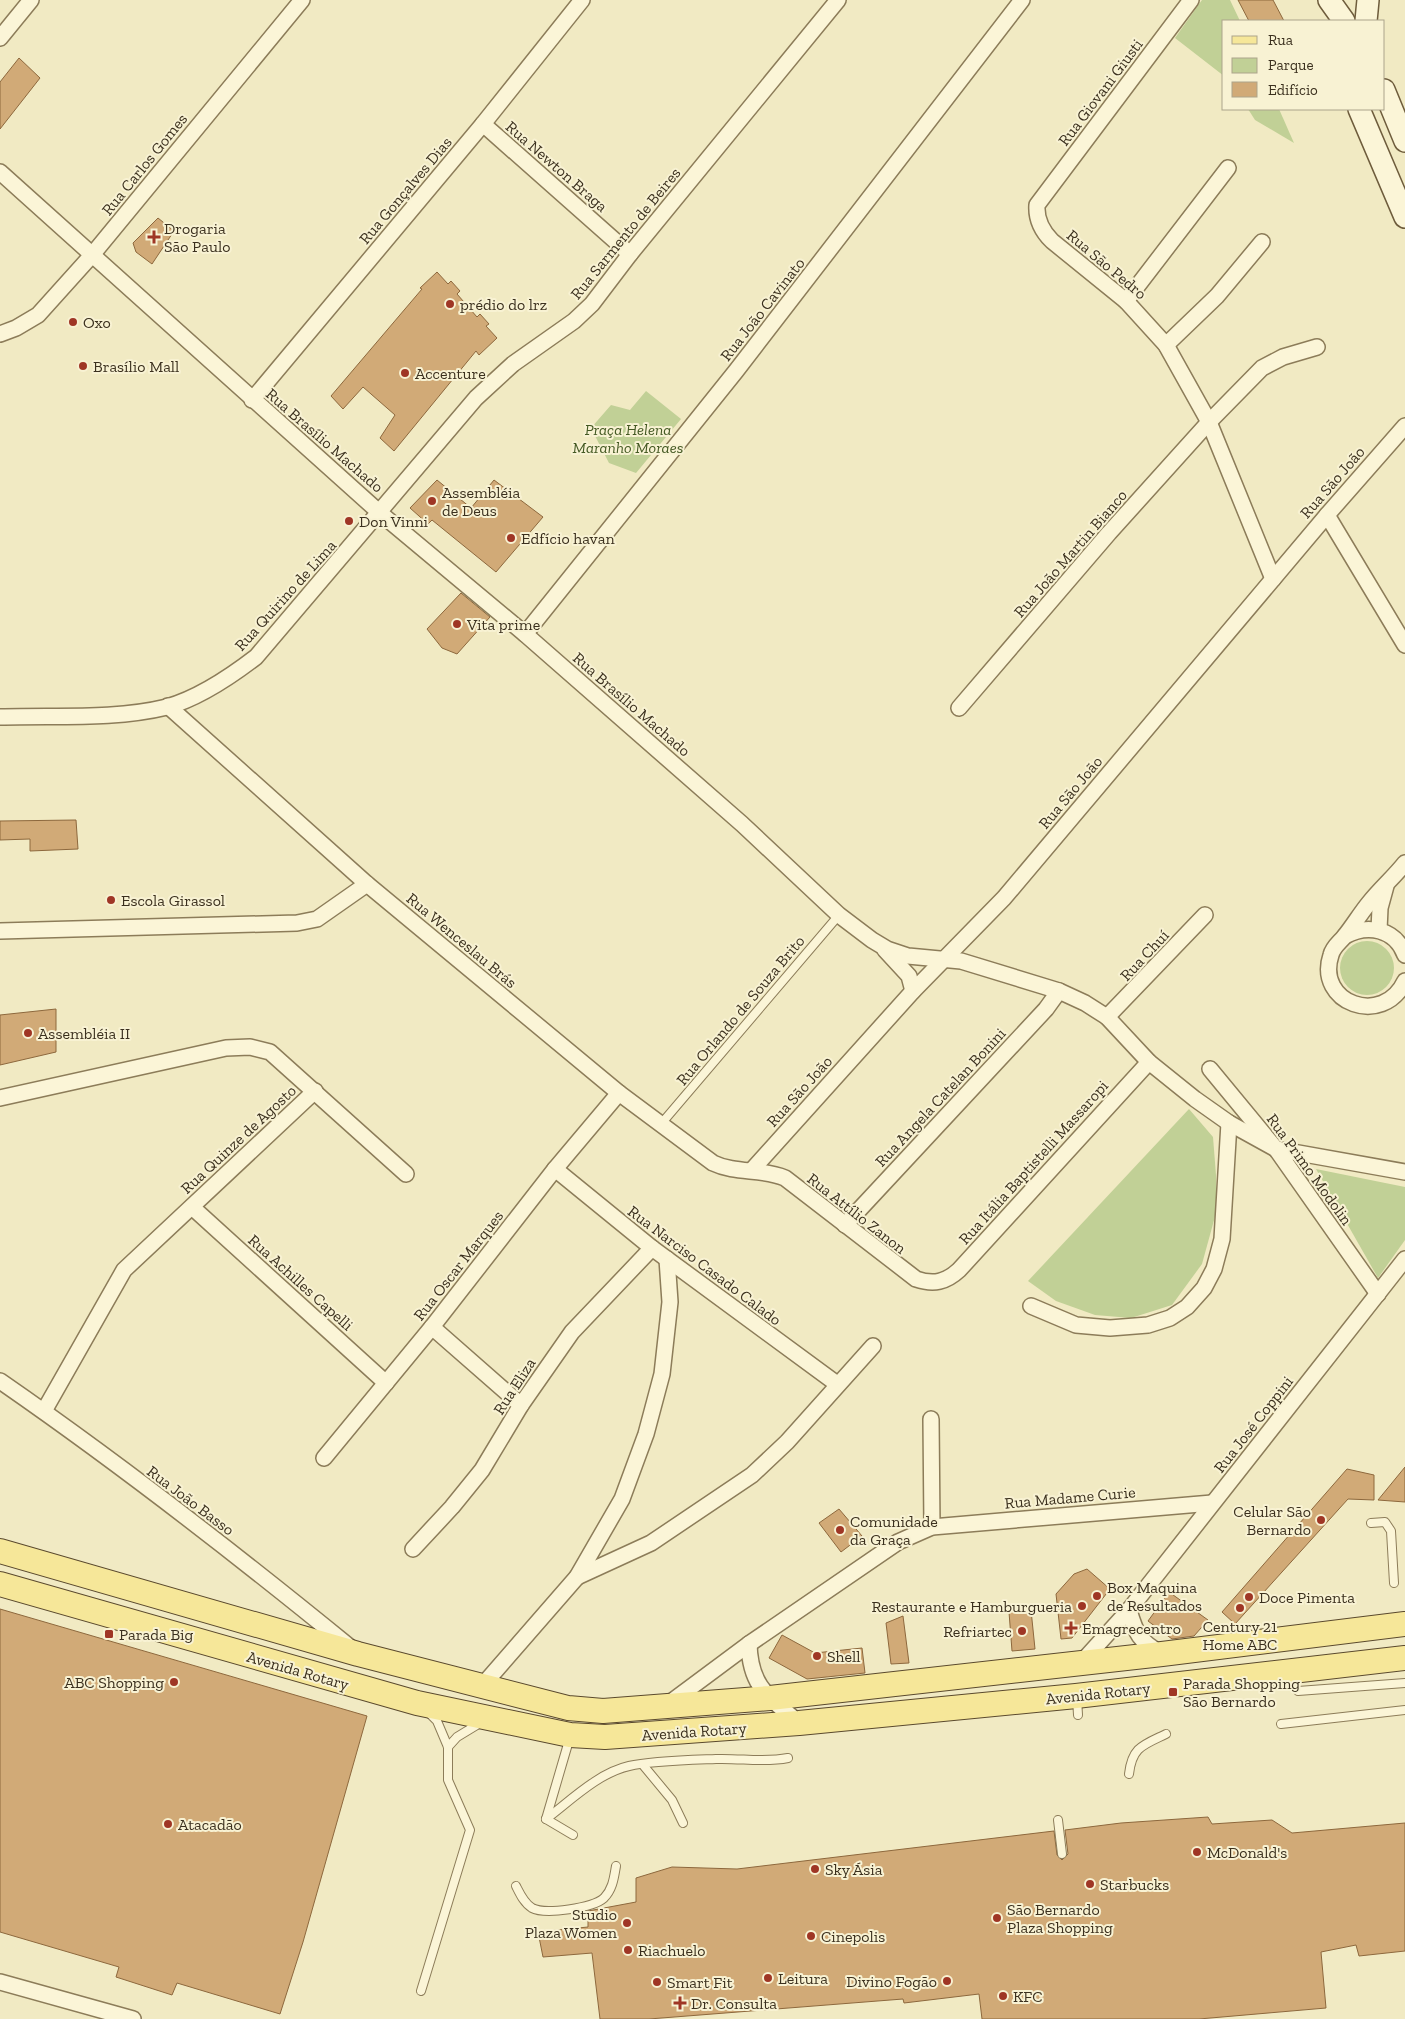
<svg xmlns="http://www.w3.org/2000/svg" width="1405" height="2019" font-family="'Zilla Slab',serif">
<rect width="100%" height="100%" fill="#f1eac3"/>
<g fill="#c1d096">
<polygon points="1202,0 1230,0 1240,21 1224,21 1224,76 1175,38"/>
<polygon points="1248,109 1279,109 1294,143 1255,120"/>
<polygon points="646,391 681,419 636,473 609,463 591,428 611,405 630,410"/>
<circle cx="1367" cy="968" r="27"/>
<polygon points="1189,1109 1213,1137 1216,1175 1216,1213 1202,1264 1172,1305 1131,1318 1095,1315 1056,1301 1028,1281"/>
<polygon points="1316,1169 1405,1187 1405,1240 1378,1278"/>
</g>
<g fill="#d1aa77" stroke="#8d683d">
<polygon points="1238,0 1273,0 1284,21 1249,21"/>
<polygon points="19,58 40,78 0,129 0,82"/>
<polygon points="158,218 174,231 152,264 136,252 133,243"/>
<polygon points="437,272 448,284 451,281 460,291 457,294 477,317 480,314 489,324 486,326 497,338 479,355 476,351 394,451 380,438 395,415 363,387 343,409 331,396 422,289 420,288"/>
<polygon points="437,480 471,508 494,480 543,517 496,572 432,520 428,524 410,508"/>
<polygon points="461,593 490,617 457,654 442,648 427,629"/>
<polygon points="76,820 78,849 30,851 30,839 0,840 0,821"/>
<polygon points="56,1009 56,1052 0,1065 0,1015"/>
<polygon points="1405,1467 1405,1502 1378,1500"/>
<polygon points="1347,1469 1374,1475 1374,1500 1348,1499 1235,1624 1222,1612"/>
<polygon points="839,1509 862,1536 841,1552 819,1523"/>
<polygon points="1087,1569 1110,1589 1072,1638 1061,1639 1056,1594 1074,1574"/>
<polygon points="1169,1592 1208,1620 1194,1636 1172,1639 1148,1621"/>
<polygon points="0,1609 367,1716 303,1942 280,2014 177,1983 172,1995 116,1977 119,1967 0,1932"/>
<polygon points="1031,1610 1035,1649 1012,1651 1009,1612"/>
<polygon points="903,1616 909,1663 891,1664 886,1623"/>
<polygon points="782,1635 815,1653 862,1648 865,1673 807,1679 769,1658"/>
<polygon points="1208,1817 1212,1824 1272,1820 1292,1833 1405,1823 1405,1951 1359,1956 1356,1945 1321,1952 1326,2008 1199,2019 982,2019 979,1994 904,2003 903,1999 649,2019 600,2019 592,1953 543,1957 538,1932 588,1927 588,1911 636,1902 636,1878 672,1867 737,1869 1054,1831 1057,1855 1062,1860 1068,1854 1065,1830 1121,1823"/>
</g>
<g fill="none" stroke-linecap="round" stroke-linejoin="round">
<g stroke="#8c7c59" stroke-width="10">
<g id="lane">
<polyline points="661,1124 839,915"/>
<polyline points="1371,1523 1385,1522 1391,1531 1394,1583"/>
<polyline points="1298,1691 1405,1683"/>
<polyline points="1077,1698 1078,1715"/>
<polyline points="1281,1724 1405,1710"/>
<polyline points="448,1747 457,1737 480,1723"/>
<polyline points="643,1765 672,1800 683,1823"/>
<path d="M 1129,1774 C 1132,1747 1143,1745 1166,1734"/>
<path d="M 546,1819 C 570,1801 598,1773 629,1766 C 651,1761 692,1760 716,1759 C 741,1758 764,1763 788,1758"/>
<polyline points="546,1819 570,1737"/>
<polyline points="546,1819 573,1835"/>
<polyline points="1058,1820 1062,1854"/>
<path d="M 516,1886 C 520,1894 524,1903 532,1908 C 545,1915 593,1908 604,1898 C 613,1889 614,1877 616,1866"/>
<polyline points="421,1991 470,1830 448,1780 448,1747 437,1721 428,1712"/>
</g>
</g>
<g stroke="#8c7c59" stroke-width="18">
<g id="street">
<path d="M 1191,0 L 1037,205 C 1036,219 1042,231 1052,241 L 1126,301 L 1166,345 L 1209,422 L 1273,579"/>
<polyline points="0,38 31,0"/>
<polyline points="483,124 630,254"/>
<polyline points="0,172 380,513 525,634 742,824 839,915 872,940 887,949 908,956 961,961 1059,991 1085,1003 1107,1017 1149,1062 1195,1099 1229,1123 1276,1149 1405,1172"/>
<polyline points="1126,301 1228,168"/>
<polyline points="0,334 16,328 38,315 92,255 302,0"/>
<polyline points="1166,345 1217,296 1262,242"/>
<polyline points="252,400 483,124 582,0"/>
<polyline points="1327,515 1405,645"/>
<polyline points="525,634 736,371 1022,0"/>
<path d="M 168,706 L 367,884 L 619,1093 L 713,1163 C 736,1174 761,1168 785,1178 L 916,1279 C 934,1285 946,1282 959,1270 L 1149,1062"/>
<polyline points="959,708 1109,533 1209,422 1262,368 1283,357 1317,347"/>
<path d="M 0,717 C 55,715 114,720 167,707 C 199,698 230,677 256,657 L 476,398 L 513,364 L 574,321 L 592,304 L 630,254 L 838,0"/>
<path d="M 1405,863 C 1394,877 1380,889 1369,903 C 1360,914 1353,926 1344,937 C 1339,943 1333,947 1331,955 C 1315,1003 1383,1028 1405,981"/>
<polyline points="1379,930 1380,908 1386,886"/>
<polyline points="0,931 297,923 317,919 367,884"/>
<path d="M 1345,936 C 1367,924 1395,928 1405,955"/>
<polyline points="885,950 909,976 913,991"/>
<polyline points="1107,1017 1205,915"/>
<polyline points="1210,1069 1276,1149 1378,1294"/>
<polyline points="0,1098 226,1048 250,1047 270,1052 406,1174"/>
<polyline points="555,1169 652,1248 837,1384"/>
<polyline points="752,1170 913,991 1004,898 1327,515 1405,426"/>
<polyline points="192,1207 386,1383"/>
<polyline points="845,1225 1046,1009 1059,991"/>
<polyline points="1031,1306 1076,1325 1110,1328 1148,1325 1170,1318 1187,1307 1204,1288 1214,1269 1222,1239 1229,1123"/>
<polyline points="432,1327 521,1405"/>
<path d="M 0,1381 C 120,1464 237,1555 351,1648"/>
<polyline points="44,1411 124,1270 315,1091"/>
<polyline points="931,1419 932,1527"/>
<polyline points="324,1458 432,1327 555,1169 619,1093"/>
<polyline points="413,1549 452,1507 482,1470 521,1405 572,1332 652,1248"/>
<polyline points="577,1577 651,1543 752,1475 787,1442 873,1346"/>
<path d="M 1129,1610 C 1136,1634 1139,1641 1162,1654"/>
<path d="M 749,1644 C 750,1687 769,1697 799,1723"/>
<polyline points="1081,1663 1129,1610 1405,1259"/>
<polyline points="483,1685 577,1577 622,1499 646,1434 662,1374 670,1302 667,1259"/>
<polyline points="667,1705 749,1644 898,1542 932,1527 1212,1503"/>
<polyline points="0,1982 133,2019"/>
</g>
</g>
<g stroke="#6e5c3c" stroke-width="24">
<g id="secondary">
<polyline points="1329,0 1344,21"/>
<polyline points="1366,21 1368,0"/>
<polyline points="1384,90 1405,141"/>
<polyline points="1359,109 1405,217"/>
</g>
</g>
<g stroke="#5a492d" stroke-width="26">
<g id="primary">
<polyline points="0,1551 358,1654 568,1708 603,1711 770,1698 1162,1654 1405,1624"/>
<polyline points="0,1584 417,1703 570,1735 605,1737 799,1723 1076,1696 1405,1658"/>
</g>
</g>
<use href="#lane" stroke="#fbf5d7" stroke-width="8"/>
<use href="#street" stroke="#fbf5d7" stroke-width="15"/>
<use href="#secondary" stroke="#fbf5d7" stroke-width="21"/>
<use href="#primary" stroke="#f6e799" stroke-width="24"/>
</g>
<g fill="#9f3625" stroke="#f8f2d3" stroke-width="2">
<path d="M151.5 229.5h5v5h5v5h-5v5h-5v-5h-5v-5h5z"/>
<circle cx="450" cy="304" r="5"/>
<circle cx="73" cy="322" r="5"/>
<circle cx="83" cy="366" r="5"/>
<circle cx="405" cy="373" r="5"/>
<circle cx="432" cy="501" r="5"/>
<circle cx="349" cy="521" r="5"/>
<circle cx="511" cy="538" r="5"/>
<circle cx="457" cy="624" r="5"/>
<circle cx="111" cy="900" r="5"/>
<circle cx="28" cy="1033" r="5"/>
<circle cx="1321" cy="1520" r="5"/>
<circle cx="840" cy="1530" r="5"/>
<circle cx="1097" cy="1596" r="5"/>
<circle cx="1249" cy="1597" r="5"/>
<circle cx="1082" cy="1606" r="5"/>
<circle cx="1240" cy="1608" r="5"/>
<path d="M1068.5 1620.5h5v5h5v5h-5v5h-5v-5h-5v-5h5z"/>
<circle cx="1022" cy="1631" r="5"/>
<rect x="104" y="1629" width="10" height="10" rx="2.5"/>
<circle cx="817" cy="1656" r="5"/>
<circle cx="174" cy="1682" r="5"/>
<rect x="1168" y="1687" width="10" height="10" rx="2.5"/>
<circle cx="168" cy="1824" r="5"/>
<circle cx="1197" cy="1852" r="5"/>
<circle cx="815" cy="1869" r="5"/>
<circle cx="1090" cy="1884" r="5"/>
<circle cx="997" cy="1918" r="5"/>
<circle cx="627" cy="1923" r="5"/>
<circle cx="811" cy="1936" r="5"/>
<circle cx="628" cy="1950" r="5"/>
<circle cx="768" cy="1978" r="5"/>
<circle cx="947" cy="1981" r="5"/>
<circle cx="657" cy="1982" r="5"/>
<circle cx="1003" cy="1996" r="5"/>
<path d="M677.5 1995.5h5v5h5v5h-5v5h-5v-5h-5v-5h5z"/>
</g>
<g text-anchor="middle" stroke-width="4" stroke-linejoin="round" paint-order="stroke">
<g font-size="16" fill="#3b301e" stroke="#f8f2d3">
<text transform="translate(1100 92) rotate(-53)" y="6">Rua Giovani Giusti</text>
<text transform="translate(144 164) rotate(-51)" y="6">Rua Carlos Gomes</text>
<text transform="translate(557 166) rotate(41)" y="6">Rua Newton Braga</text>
<text transform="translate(405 190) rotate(-50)" y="6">Rua Gonçalves Dias</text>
<text transform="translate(625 233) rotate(-51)" y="6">Rua Sarmento de Beires</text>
<text transform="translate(1107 264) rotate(40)" y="6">Rua São Pedro</text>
<text transform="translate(762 309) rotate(-52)" y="6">Rua João Cavinato</text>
<text transform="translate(325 440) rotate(41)" y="6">Rua Brasílio Machado</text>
<text transform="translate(1332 482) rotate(-49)" y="6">Rua São João</text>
<text transform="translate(1070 553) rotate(-49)" y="6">Rua João Martin Bianco</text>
<text transform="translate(285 595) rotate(-48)" y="6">Rua Quirino de Lima</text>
<text transform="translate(632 704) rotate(41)" y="6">Rua Brasílio Machado</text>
<text transform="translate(1070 792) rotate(-50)" y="6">Rua São João</text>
<text transform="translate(462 940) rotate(40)" y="6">Rua Wenceslau Brás</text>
<text transform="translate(1144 955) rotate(-47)" y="6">Rua Chuí</text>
<text transform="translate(740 1010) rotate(-50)" y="6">Rua Orlando de Souza Brito</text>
<text transform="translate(799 1091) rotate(-48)" y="6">Rua São João</text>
<text transform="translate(940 1097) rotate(-47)" y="6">Rua Angela Catelan Bonini</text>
<text transform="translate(238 1139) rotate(-43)" y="6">Rua Quinze de Agosto</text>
<text transform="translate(1033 1162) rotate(-48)" y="6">Rua Itália Baptistelli Massaropi</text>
<text transform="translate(1310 1169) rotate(54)" y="6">Rua Primo Modolin</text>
<text transform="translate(857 1213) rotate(38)" y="6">Rua Attílio Zanon</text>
<text transform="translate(458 1265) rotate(-52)" y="6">Rua Oscar Marques</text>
<text transform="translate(705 1265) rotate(37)" y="6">Rua Narciso Casado Calado</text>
<text transform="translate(301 1282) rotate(42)" y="6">Rua Achilles Capelli</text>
<text transform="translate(514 1386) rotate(-57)" y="6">Rua Eliza</text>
<text transform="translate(1253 1424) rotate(-52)" y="6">Rua José Coppini</text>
<text transform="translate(1070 1497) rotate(-5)" y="6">Rua Madame Curie</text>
<text transform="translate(191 1500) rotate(37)" y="6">Rua João Basso</text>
<text transform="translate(298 1670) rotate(16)" y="6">Avenida Rotary</text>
<text transform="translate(1098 1693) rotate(-6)" y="6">Avenida Rotary</text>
<text transform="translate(694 1731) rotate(-4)" y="6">Avenida Rotary</text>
</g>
<g font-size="16" fill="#3b301e" stroke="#f8f2d3" text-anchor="start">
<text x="164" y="234">Drogaria<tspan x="164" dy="18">São Paulo</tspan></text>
<text x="460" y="310">prédio do lrz</text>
<text x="83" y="328">Oxo</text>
<text x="93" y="372">Brasílio Mall</text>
<text x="415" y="379">Accenture</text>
<text x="442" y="498">Assembléia<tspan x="442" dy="18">de Deus</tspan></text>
<text x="359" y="527">Don Vinni</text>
<text x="521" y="544">Edfício havan</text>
<text x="467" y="630">Vita prime</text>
<text x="121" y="906">Escola Girassol</text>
<text x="38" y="1039">Assembléia II</text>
<text x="1311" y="1517" text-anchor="end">Celular São<tspan x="1311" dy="18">Bernardo</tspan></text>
<text x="850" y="1527">Comunidade<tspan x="850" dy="18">da Graça</tspan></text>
<text x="1107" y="1593">Box Maquina<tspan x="1107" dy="18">de Resultados</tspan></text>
<text x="1259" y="1603">Doce Pimenta</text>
<text x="1072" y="1612" text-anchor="end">Restaurante e Hamburgueria</text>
<text x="1240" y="1632" text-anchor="middle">Century 21<tspan x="1240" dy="18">Home ABC</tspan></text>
<text x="1082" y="1634">Emagrecentro</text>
<text x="1012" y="1637" text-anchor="end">Refriartec</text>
<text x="119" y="1640">Parada Big</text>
<text x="827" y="1662">Shell</text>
<text x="164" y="1688" text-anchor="end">ABC Shopping</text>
<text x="1183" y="1689">Parada Shopping<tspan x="1183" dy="18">São Bernardo</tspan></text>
<text x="178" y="1830">Atacadão</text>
<text x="1207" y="1858">McDonald's</text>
<text x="825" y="1875">Sky Ásia</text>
<text x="1100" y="1890">Starbucks</text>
<text x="1007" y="1915">São Bernardo<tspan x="1007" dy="18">Plaza Shopping</tspan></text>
<text x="617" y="1920" text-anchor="end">Studio<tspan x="617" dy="18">Plaza Women</tspan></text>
<text x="821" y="1942">Cinepolis</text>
<text x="638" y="1956">Riachuelo</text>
<text x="778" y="1984">Leitura</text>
<text x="937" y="1987" text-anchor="end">Divino Fogão</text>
<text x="667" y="1988">Smart Fit</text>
<text x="1013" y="2002">KFC</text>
<text x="691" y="2009">Dr. Consulta</text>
</g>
<g font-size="16" font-style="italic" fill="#445923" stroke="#f8f2d3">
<text x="628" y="435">Praça Helena<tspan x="628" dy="18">Maranho Moraes</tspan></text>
</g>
</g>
<rect x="1222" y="20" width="162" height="90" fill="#f8f2d3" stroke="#aca48b"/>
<rect x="1232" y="36" width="25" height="8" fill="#f6e799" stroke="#aca48b"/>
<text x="1268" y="45" font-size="15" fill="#3b301e">Rua</text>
<rect x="1232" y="58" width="25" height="15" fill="#c1d096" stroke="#aca48b"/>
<text x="1268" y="70" font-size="15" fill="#3b301e">Parque</text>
<rect x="1232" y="82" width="25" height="15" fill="#d1aa77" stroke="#aca48b"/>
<text x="1268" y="95" font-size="15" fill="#3b301e">Edifício</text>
</svg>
